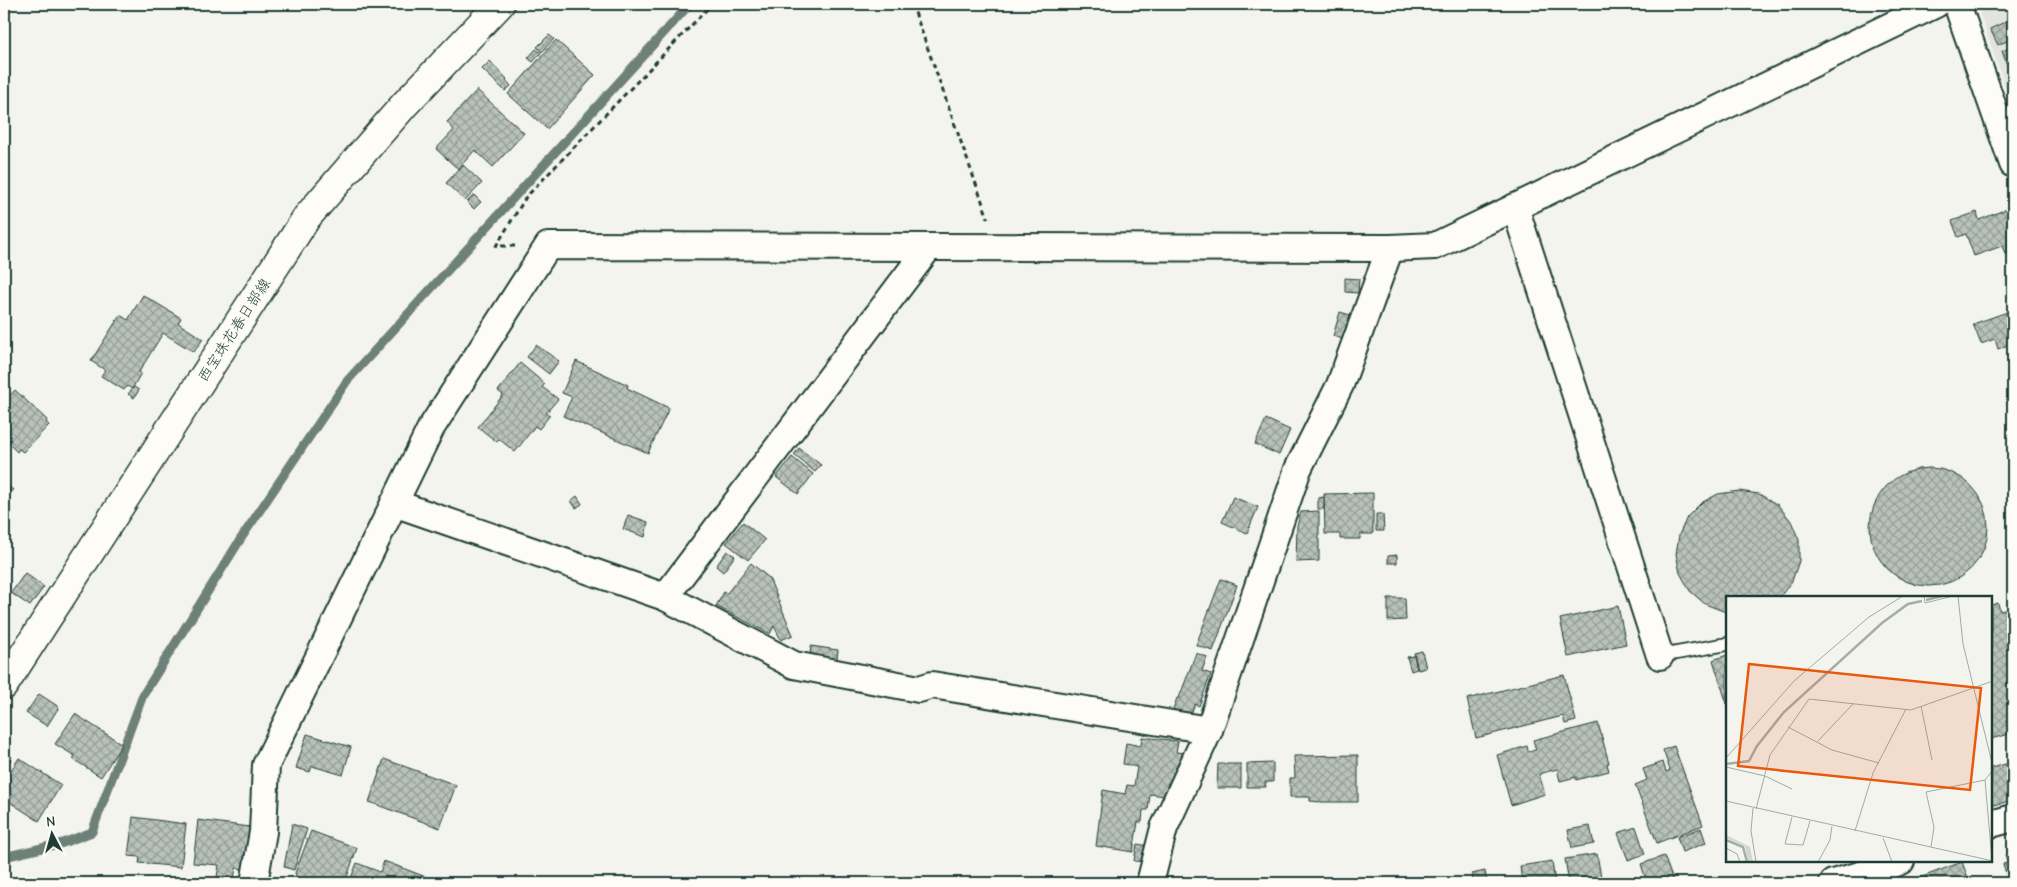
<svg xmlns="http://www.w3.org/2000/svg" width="2017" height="887" font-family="'Comic Neue','Klee One',sans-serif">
<defs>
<pattern id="building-cross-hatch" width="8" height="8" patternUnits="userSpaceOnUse" patternTransform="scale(1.25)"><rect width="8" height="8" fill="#b9c1bb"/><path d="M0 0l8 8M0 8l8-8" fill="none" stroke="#969e99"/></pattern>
</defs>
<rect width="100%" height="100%" fill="#f4f4ef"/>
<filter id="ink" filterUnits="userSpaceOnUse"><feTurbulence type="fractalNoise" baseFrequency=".02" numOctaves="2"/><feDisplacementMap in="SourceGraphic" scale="10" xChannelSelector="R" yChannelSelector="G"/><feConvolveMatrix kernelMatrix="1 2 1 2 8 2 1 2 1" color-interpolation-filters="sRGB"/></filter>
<g filter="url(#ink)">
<polygon fill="#e2e5df" points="1989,4 2013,4 2013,110 1978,9"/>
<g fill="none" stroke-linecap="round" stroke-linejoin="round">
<polyline stroke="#6e8179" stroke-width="9" points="4,857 63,843 92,832 143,695 240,540 347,381 690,4"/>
</g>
<g fill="url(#building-cross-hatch)" stroke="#1f3d34">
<polygon points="2013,18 2013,38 1998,45 1990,29"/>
<polygon points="549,35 554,39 542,52 537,47"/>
<polygon points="556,40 595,75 547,129 508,94"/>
<polygon points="2013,47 2013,82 2002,51"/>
<polygon points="536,49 541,53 533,62 528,58"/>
<polygon points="490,61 507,79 506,80 511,86 505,91 482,69"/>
<polygon points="477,90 524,133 493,167 475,150 458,169 436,149 454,130 447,122"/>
<polygon points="463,165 482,183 465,201 446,183"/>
<polygon points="474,195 481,202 474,209 467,202"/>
<polygon points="2009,208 2013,219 2013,251 2005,254 2002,246 1974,256 1966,234 1958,237 1952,221 1977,212 1979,220"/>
<polygon points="1345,278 1359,279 1358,293 1345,292"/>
<polygon points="143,295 181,318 178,323 203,339 194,352 163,333 139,372 141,373 132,389 127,386 124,390 101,376 105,370 91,361 120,315 128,320"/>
<polygon points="2013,310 2013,343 1998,349 1995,339 1981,344 1973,324"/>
<polygon points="1340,312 1350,315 1343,339 1333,336"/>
<polygon points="536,345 559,361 549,374 527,357"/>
<polygon points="576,361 628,385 627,388 669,408 648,453 563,416 572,397 562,393"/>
<polygon points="520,363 545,384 542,387 558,399 546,413 550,415 539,429 535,426 515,452 499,439 497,442 478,427 503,395 498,391"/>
<polygon points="134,387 139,390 134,398 128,394"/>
<polygon points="15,390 47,420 46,422 49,425 23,452 19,449 17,452 4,439 4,402"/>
<polygon points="1266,419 1290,430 1279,455 1255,444"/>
<polygon points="799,448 821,465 815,472 794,455"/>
<polygon points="792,457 813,474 798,494 776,477"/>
<circle cx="1929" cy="527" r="59"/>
<polygon points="4,483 13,490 4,502"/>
<polygon points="1739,491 1759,494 1778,505 1791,521 1799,540 1799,561 1792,581 1780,597 1727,597 1727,612 1723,611 1705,604 1690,591 1680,573 1676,554 1679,535 1687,517 1701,503 1718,494"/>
<polygon points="1373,493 1373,534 1360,534 1360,539 1340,539 1340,534 1325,534 1324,494"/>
<polygon points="577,496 582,504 576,508 571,501"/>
<polygon points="1233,497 1258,507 1247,533 1222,522"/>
<polygon points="1324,497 1324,509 1318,509 1318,498"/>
<polygon points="1319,511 1319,561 1296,562 1297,526 1301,512"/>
<polygon points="1376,514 1383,514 1384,531 1376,531"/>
<polygon points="628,515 648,522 645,537 623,529"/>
<polygon points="743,522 765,540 748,560 726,543"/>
<polygon points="727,551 735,556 723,572 716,566"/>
<polygon points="1397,555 1397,563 1388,563 1388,556"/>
<polygon points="751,563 769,578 793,635 781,640 774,626 770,634 716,606 724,592 727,593"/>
<polygon points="25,573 44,587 30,606 11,593"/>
<polygon points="1221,579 1237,585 1213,651 1196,645"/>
<polygon points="1388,598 1405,598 1406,620 1388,621"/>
<polygon points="1998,603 2000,611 2013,608 2013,733 1991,739 1991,605"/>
<polygon points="1618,606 1626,644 1568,657 1560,619"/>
<polygon points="811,646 838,650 837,659 810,655"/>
<polygon points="1422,651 1426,668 1418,670 1414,653"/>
<polygon points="1196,653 1207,657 1202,671 1211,674 1199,706 1195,704 1190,716 1173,709 1177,698 1179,698"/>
<polygon points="1727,655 1727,704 1713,660"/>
<polygon points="1414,656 1417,669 1411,671 1407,657"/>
<polygon points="1564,675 1576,721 1565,724 1563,716 1476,738 1467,699"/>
<polygon points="39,694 59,707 47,726 26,713"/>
<polygon points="75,714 122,744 101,777 73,759 75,756 55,744"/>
<polygon points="1598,723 1609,763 1607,764 1609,771 1576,780 1576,777 1560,781 1557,769 1539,774 1545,794 1511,805 1497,755 1527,746 1528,751 1536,750 1533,740"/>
<polygon points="307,734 351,747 343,775 312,766 310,772 296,768"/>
<polygon points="1142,737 1178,741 1176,752 1185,753 1173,784 1168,783 1166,796 1150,794 1148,810 1143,810 1142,822 1138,822 1133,852 1096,846 1103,790 1125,794 1127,785 1134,786 1137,767 1123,764 1126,743 1141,746"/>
<polygon points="1674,746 1703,825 1657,843 1635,785 1647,780 1643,769 1663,762 1666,772 1670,770 1663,750"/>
<polygon points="4,752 12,757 7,766 4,764"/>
<polygon points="1358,755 1358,802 1321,802 1310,801 1310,797 1290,797 1290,778 1295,778 1294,756"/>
<polygon points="19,758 61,785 39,821 8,801 12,795 4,789 4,781"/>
<polygon points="384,759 456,785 440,828 369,802"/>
<polygon points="2013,762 2013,800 1991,806 1991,768"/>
<polygon points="1273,763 1273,782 1265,782 1266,787 1247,787 1247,764"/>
<polygon points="1218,764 1241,764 1241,788 1217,788"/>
<polygon points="133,817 186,824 181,867 139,863 140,857 128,856"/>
<polygon points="198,820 257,828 252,870 236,868 234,879 217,877 219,865 193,863"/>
<polygon points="292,824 307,829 294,870 284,867"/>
<polygon points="1590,826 1594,844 1572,848 1568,830"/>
<polygon points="1636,827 1645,854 1628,860 1618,833"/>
<polygon points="1701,828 1706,843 1682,852 1677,837"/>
<polygon points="311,831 357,848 345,883 309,883 297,879 295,873"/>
<polygon points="1137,844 1149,846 1147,862 1134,861"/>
<polygon points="2013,853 2013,883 2009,883 2003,864 2008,863 2005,855"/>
<polygon points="1597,854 1602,883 1569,883 1565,859"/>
<polygon points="1664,856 1674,883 1647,883 1641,864"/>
<polygon points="384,861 442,883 349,883 357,863 380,872"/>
<polygon points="1552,861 1555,883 1522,883 1520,866"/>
<polygon points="1962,862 1970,883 1906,883"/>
<polygon points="1485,871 1487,883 1473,883 1472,874"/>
</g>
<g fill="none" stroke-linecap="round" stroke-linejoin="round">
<g stroke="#1f3d34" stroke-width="16">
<polyline id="lane" points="1660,656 1727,644"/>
</g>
<g stroke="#1f3d34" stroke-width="30">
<g id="street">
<polyline points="1957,4 2013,164"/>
<polyline points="1515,207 1660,656"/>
<polyline points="394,503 665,597 794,665 919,689 932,685 1209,730"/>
<polyline points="665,597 929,247"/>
<polyline points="1991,824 2013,818"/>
<polyline points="254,883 263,832 266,765 431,428 548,246 1390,248 1435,246 1936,4"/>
<polyline points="1150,883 1164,828 1209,730 1298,469 1340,385 1390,248"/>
<polyline points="1833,883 1884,868 1901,861"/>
</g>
</g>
<g stroke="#1f3d34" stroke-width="31">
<polyline id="secondary" points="4,685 307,217 404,105 500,4"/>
</g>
<g stroke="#1f3d34" stroke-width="3" stroke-dasharray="5 4" stroke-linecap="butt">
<polyline points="912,4 988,218"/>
<polyline points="515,246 496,246 526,197 712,4"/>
</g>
<use href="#lane" stroke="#fdfcf7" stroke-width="12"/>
<use href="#street" stroke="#fdfcf7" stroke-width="26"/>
<use href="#secondary" stroke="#fdfcf7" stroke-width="28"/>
</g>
</g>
<g text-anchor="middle" stroke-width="4" stroke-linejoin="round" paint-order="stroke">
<g font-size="15" fill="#1f3d34" stroke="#fdfcf7">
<text transform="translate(234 330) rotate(-57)" y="5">西宝珠花春日部線</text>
</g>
</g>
<g transform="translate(1726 596)">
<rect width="266" height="266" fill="#f4f4ef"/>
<path d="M 0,239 L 24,251 L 27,266 L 22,266 L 19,250 L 0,242 Z" fill="#d1d6d1"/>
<path fill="none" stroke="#a3aea7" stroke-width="2.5" d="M 200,4 L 216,0M 0,168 L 23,165 L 31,150 L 58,116 L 156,27 L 182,8 L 196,5M 0,244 L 17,251 L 21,266"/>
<path fill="none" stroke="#9faba4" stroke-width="1" d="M 198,0 L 199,7 L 227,0M 232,0 L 237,48 L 267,171M 195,110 L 206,164M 62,131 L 106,154 L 153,167M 92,145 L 127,108M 0,162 L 68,85 L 143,21 L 177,0M 0,171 L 39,180 L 66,193M 0,205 L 267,265M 27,212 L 25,235 L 30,266M 30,213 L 44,159 L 83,103 L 185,114 L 267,85M 66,221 L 59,248 L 77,249 L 84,225M 129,235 L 147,177 L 180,113M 157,242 L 166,266M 205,251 L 208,231 L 200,196 L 259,184M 0,252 L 11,258 L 14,266M 266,264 L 259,184 L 267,174M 92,266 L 104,244 L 106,230"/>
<path fill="#e8590c" fill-opacity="0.15" stroke="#e8590c" stroke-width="2.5" d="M 23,68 L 255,92 L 244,194 L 12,170 Z"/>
<rect width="266" height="266" fill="none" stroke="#1f3d34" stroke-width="2.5"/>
</g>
<rect width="2017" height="887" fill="none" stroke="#fdfcf7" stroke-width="20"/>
<rect x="10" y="10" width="1997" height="867" fill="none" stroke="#1f3d34" stroke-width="2" filter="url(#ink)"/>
<g transform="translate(52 834) rotate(354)" stroke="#fdfcf7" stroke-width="4" paint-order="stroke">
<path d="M0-4L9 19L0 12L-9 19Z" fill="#1f3d34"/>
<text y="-8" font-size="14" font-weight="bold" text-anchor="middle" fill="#1f3d34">N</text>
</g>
</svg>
